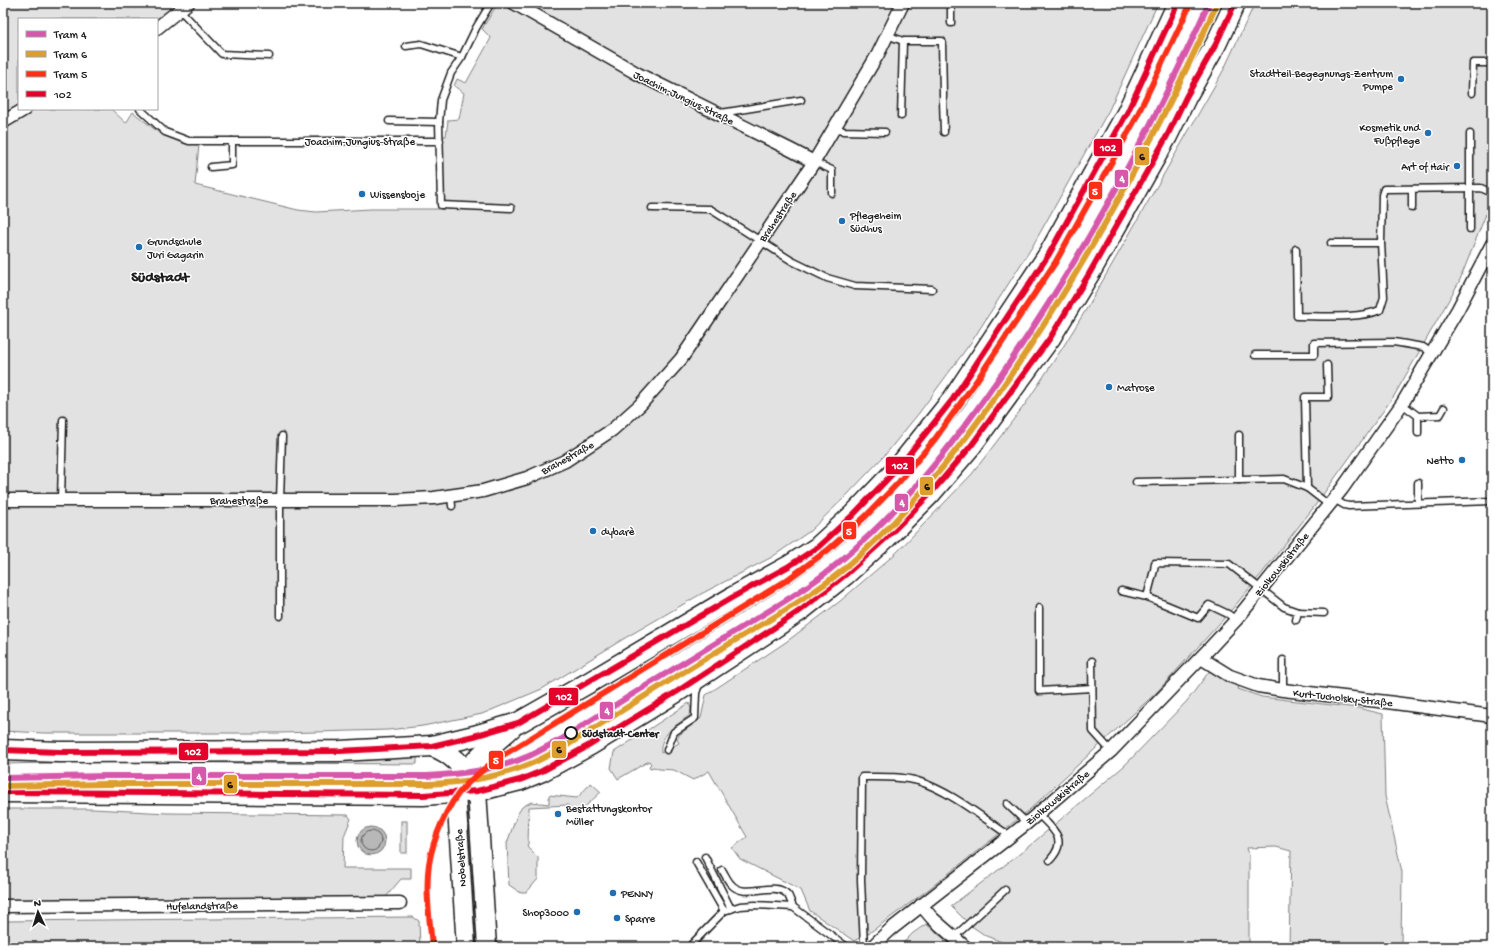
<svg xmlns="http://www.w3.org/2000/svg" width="1495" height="950" font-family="'Gochi Hand',sans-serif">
<rect width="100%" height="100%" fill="#fff"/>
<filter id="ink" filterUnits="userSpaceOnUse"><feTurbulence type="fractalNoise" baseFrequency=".025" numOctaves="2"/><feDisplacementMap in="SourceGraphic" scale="8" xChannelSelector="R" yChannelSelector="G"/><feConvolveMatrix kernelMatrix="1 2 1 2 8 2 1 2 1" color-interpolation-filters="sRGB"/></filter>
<g filter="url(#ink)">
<g fill="#e2e2e2" stroke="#7f7f7f">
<polygon points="3,3 179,3 157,21 157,19 19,19 19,109 111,109 126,123 133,112 158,132 180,142 199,145 195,185 298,210 316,212 371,209 443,209 444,186 440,181 439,136 446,136 448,120 459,119 464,93 454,86 457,79 466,83 491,38 482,29 498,3 1158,3 1109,110 1032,247 972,341 919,413 885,455 847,495 810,531 772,557 701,594 625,638 542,689 482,714 423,726 388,730 279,733 44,733 3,731"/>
<path d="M 1255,3 L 1492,3 L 1492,199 L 1459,282 L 1394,396 L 1314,507 L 1263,572 L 1228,614 L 1157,692 L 1028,811 L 929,889 L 872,931 L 854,941 L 810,911 L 801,890 L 740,859 L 732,848 L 747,837 L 709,771 L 693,780 L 674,770 L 659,769 L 654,767 L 650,768 L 649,766 L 651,764 L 649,761 L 618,779 L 611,768 L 614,752 L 689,703 L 691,709 L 690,715 C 677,725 659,734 661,753 L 679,743 L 677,740 L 679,735 L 701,718 L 706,695 L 786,642 L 839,602 L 896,553 L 972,474 L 1026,403 L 1063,347 L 1087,308 L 1223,71 Z"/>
<path d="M 1177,22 L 1184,25 C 1135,124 1084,222 1025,316 L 1018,312 Z"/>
<path d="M 1190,48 L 1197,52 L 1112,216 L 1043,328 L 1038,325 C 1061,289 1083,253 1104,216 C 1135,161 1162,105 1190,48 Z"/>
<polygon points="1010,324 1016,327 966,404 942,435 871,517 830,554 786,586 671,657 667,651 750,600 813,559"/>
<polygon points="1031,338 1037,341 982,417 918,494 875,535 917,491 979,413"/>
<polygon points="806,592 779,614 672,686 667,677 745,631"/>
<polygon points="1211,669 1240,683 1238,689 1262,697 1358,708 1383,714 1385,796 1402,872 1401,947 1289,947 1291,851 1276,847 1247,848 1249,855 1249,947 1015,947 986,936 970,925 951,906 1022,852 1124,766 1187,701"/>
<polygon points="417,756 417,764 95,762 3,764 3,758"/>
<polygon points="94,778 416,778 416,785 3,784 3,780"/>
<polygon points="591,783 601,792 577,814 568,805 529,807 528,844 527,846 538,857 538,879 526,893 521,893 509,885 507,843 517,815 522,807 531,802 549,804 549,795 577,798"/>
<polygon points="3,809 93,809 167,813 348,815 351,819 344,836 343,868 411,868 411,879 401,879 385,898 3,900"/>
<rect x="401" y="821" width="6" height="32"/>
<polygon points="474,839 481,944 474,944 467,840"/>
<polygon points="413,917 419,921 420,947 3,947 3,921"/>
<polygon points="926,924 954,947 899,947 913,933"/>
</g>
<circle fill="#b8b8b8" stroke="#7a7a7a" cx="371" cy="841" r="14"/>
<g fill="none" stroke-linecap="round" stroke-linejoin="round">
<circle stroke="#5a5a5a" stroke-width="1" cx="371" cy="841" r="10"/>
<g stroke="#1c1c1c" stroke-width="9">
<g id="service">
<polyline points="491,3 476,28 462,57 451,73 441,100 439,122 441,205 511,208"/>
<polyline points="180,10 222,54 269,56"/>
<polyline points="951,23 951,3"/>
<polyline points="887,35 903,41 942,41 943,96"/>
<polyline points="406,46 421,44 462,57"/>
<polyline points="1472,93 1473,63 1492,63"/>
<polyline points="943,99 944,132"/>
<polyline points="140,109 165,132 189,141 440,141"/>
<polyline points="721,113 801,100"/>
<polyline points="901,116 903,41"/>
<polyline points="389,121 439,122"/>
<polyline points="835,126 843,131 885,132"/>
<polyline points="814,162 832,170 832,193"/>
<polyline points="211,167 232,165 232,141"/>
<polyline points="1412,189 1412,208"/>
<polyline points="652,208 710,209 792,261 827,278 855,286 932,289"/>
<polyline points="1470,229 1470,134"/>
<polyline points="1331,243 1381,243 1382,195 1384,189 1481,188 1492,193"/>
<path d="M 1296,249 L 1297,316 C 1321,316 1359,319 1380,310 L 1384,297 L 1381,243"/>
<polyline points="1255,355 1314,355 1314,343 1394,342 1423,347 1432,353"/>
<polyline points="1402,404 1418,416 1418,433"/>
<polyline points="1418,416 1440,415 1444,408"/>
<polyline points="1239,435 1239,480"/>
<polyline points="1136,482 1284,479 1307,488 1329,505"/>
<polyline points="1307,488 1305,397 1328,397 1327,365"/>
<polyline points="451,496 452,506"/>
<polyline points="1334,499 1344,505 1349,506 1492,501"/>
<polyline points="61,500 63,420"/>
<polyline points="1418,503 1418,483"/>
<polyline points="1121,591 1147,597 1198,618 1209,605 1228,614 1236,620"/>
<polyline points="1147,597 1154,570 1155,563 1229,564 1284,607 1298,612 1296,620"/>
<polyline points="1039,608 1039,691 1092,688"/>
<polyline points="1298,612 1324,613"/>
<polyline points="280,616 280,500 282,436"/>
<polyline points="1092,661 1093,731 1111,751"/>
<polyline points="1283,690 1283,660"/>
<polyline points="667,750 674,732 695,718 696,693 699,684"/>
<polyline points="1007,804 1027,823"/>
<path d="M 1038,814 C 1053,829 1069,840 1050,860"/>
<polyline points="705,857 731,909"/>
<polyline points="696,862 724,911"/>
<path d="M 722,870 C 725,874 727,880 731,884 C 745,901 775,879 788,895 C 790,898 791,903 793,907"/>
<polyline points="953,938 1005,890"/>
<polyline points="689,947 724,911 740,906 755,905 793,907 847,947"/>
<path d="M 864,947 L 861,880 L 862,777 C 880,777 900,776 918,781 C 952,792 981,817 1010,836"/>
</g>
</g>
<g stroke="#1c1c1c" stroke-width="15">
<g id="minor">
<polyline points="514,3 638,74 791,150 814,162"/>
<polyline points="157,28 188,3"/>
<polyline points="3,122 25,109"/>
<polyline points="3,500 395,500 434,498 483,491 527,478 565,461 612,430 640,405 681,359 814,162 878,54 903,3"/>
<polyline points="1201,658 1230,676 1258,686 1283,690 1387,702 1492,716"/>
<polyline points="921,905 932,918 965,947"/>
<polyline points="3,906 400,903"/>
<polyline points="873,947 876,943 890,930 1027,823 1111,751 1208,650 1236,620 1342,489 1402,404 1458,309 1492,244"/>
</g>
</g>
<g stroke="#1c1c1c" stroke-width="21">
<g id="secondary">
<polyline points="477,791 487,947"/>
<polyline points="456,793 466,947"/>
</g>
</g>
<g stroke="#1c1c1c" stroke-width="23">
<g id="primary">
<path d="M 432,746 C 450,752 465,767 474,784"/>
<polyline points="3,750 60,752 340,751 432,746 474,736 518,723 590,682 733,597 789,566 818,547 853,515 898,468 953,399 1049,254 1127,113 1178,3"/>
<polyline points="3,792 423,795 477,791 520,780 542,771 590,745 678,691 801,610 845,575 887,537 930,494 971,446 1050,338 1089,274 1167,136 1186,97 1216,44 1235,3"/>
<path d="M 456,793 C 464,767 492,745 512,727"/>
</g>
</g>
<use href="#service" stroke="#fff" stroke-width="6"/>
<use href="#minor" stroke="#fff" stroke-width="12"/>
<use href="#secondary" stroke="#fff" stroke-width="18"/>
<use href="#primary" stroke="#fff" stroke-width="20"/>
<g stroke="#fff" stroke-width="9">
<g id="bus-1">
<polyline points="3,750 60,752 340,751 432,746 474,736 518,723 733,597 789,566 818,547 853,515 898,468 953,399 1049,254 1127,113 1178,3"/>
<polyline points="3,792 423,795 477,791 520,780 542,771 590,745 678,691 801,610 845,575 887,537 930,494 971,446 1050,338 1089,274 1167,136 1186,97 1216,44 1235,3"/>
</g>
</g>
<use href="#bus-1" stroke="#e4002b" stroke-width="6"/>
<g stroke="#fff" stroke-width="9">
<path id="tram-1" d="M 3,778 L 106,776 L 427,776 C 462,774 497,770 529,756 C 540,751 551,744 562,739 C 617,703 673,669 729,635 C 766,612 805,591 838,563 C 901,511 951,447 997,381 C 1080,262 1149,135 1209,3"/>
</g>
<g stroke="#fff" stroke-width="9">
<path id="tram-2" d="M 3,786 L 106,784 L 427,784 C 462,783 497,778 530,764 C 543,759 554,752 566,746 C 622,710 678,675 734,641 C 772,618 810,597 844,569 C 916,508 974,431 1026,352 C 1099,242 1161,126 1216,6"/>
</g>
<g stroke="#fff" stroke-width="9">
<path id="tram-3" d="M 432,947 C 430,920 425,891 429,864 C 433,839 447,805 464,787 C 474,776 488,766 500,757 L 784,582 L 828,550 L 866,516 L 899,482 L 935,439 L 977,380 L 1055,263 L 1134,122 L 1191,3"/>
</g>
<use href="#tram-1" stroke="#d758ab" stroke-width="6"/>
<use href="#tram-2" stroke="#dd9e2d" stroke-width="6"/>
<use href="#tram-3" stroke="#ff2e17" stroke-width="6"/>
</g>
</g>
<g fill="#1f6fb2" stroke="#fff" stroke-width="1.5">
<circle cx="1401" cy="79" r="4"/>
<circle cx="1428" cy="133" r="4"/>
<circle cx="1457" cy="166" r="4"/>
<circle cx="362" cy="194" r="4"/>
<circle cx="842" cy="221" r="4"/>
<circle cx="139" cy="247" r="4"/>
<circle cx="1109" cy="387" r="4"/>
<circle cx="1462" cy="460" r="4"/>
<circle cx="593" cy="531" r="4"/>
<circle cx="558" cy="814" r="4"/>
<circle cx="613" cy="893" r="4"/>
<circle cx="577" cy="912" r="4"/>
<circle cx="617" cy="918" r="4"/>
</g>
<circle fill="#fff" stroke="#1c1c1c" stroke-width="2" cx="571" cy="733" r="6"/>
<g text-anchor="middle" stroke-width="3" stroke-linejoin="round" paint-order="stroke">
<g font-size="11" fill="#1c1c1c" stroke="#fff" text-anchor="start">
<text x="1393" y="77" text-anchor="end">Stadtteil-Begegnungs-Zentrum<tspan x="1393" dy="13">Pumpe</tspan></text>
<text x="1420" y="131" text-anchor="end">Kosmetik und<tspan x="1420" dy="13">Fußpflege</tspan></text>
<text x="1449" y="170" text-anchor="end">Art of Hair</text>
<text x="370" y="198">Wissensboje</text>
<text x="850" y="219">Pflegeheim<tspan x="850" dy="13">Südhus</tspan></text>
<text x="147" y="245">Grundschule<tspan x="147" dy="13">Juri Gagarin</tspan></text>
<text x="1117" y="391">Matrose</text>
<text x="1454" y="464" text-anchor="end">Netto</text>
<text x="601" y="535">dybarè</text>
<text x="566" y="812">Bestattungskontor<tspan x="566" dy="13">Müller</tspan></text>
<text x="621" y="897">PENNY</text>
<text x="569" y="916" text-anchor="end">Shop3000</text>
<text x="625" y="922">Sparre</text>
</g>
<g font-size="11" fill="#1c1c1c" stroke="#fff">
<text transform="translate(684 97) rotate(26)" y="4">Joachim-Jungius-Straße</text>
<text x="360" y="145">Joachim-Jungius-Straße</text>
<text transform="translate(777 216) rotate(-56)" y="4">Brahestraße</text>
<text transform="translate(567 457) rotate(-29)" y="4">Brahestraße</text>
<text x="239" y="504">Brahestraße</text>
<text transform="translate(1281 564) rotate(-51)" y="4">Ziolkowskistraße</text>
<text transform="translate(1343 697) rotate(6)" y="4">Kurt-Tucholsky-Straße</text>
<text transform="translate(1057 797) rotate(-40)" y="4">Ziolkowskistraße</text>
<text transform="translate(460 858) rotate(-94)" y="4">Nobelstraße</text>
<text transform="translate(202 905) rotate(-1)" y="4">Hufelandstraße</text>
</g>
<g font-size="11" font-weight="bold" fill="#1c1c1c" stroke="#fff" text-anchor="start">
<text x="582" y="737">Südstadt-Center</text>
</g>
<g font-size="15" font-weight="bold" fill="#1c1c1c" stroke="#fff">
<text x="160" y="281">Südstadt</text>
</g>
</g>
<g stroke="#fff" stroke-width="1.5">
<rect x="1093" y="138" width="30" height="19" rx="4" fill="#e4002b"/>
<rect x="1134" y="146" width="16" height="20" rx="4" fill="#dd9e2d"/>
<rect x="1114" y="169" width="15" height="19" rx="4" fill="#d758ab"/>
<rect x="1088" y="181" width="15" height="19" rx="4" fill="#ff2e17"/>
<rect x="885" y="456" width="30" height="19" rx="4" fill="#e4002b"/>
<rect x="919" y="476" width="15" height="20" rx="4" fill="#dd9e2d"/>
<rect x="894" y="493" width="15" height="19" rx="4" fill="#d758ab"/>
<rect x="842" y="521" width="15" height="19" rx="4" fill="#ff2e17"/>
<rect x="548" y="687" width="31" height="19" rx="4" fill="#e4002b"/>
<rect x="599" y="701" width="15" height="19" rx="4" fill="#d758ab"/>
<rect x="551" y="740" width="16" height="19" rx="4" fill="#dd9e2d"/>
<rect x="178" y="742" width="31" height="19" rx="4" fill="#e4002b"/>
<rect x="488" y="750" width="16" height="20" rx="4" fill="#ff2e17"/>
<rect x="191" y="766" width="16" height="20" rx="4" fill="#d758ab"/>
<rect x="223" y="774" width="15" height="20" rx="4" fill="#dd9e2d"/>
</g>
<g font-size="11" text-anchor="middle" font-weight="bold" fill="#fff">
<text x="1108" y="151">102</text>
<text x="1122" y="182">4</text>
<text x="1095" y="195">5</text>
<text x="900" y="469">102</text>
<text x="902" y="506">4</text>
<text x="849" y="535">5</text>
<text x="564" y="700">102</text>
<text x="607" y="714">4</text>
<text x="193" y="755">102</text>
<text x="496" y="764">5</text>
<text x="199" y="780">4</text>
</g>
<g font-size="11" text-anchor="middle" font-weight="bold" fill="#111">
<text x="1142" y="160">6</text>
<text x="927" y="490">6</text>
<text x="559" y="753">6</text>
<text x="230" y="788">6</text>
</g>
<rect width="1495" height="950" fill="none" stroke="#fff" stroke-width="16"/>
<rect x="8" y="8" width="1479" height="934" fill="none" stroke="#1c1c1c" stroke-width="1.5" filter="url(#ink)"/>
<rect x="18" y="18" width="140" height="92" fill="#ffffff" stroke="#a4a4a4"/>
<rect x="26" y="31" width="20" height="6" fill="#d758ab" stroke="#a4a4a4"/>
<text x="54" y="38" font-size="12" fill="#1c1c1c">Tram 4</text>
<rect x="26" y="51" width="20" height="6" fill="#dd9e2d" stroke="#a4a4a4"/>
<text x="54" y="58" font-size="12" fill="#1c1c1c">Tram 6</text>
<rect x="26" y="71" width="20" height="6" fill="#ff2e17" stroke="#a4a4a4"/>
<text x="54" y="78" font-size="12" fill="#1c1c1c">Tram 5</text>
<rect x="26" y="91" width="20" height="6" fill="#e4002b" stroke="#a4a4a4"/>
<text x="54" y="98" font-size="12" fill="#1c1c1c">102</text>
<g transform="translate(38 912) rotate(356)" stroke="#ffffff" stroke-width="3" paint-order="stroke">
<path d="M0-3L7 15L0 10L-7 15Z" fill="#1c1c1c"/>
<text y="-6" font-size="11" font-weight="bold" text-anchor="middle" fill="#1c1c1c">N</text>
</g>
</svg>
